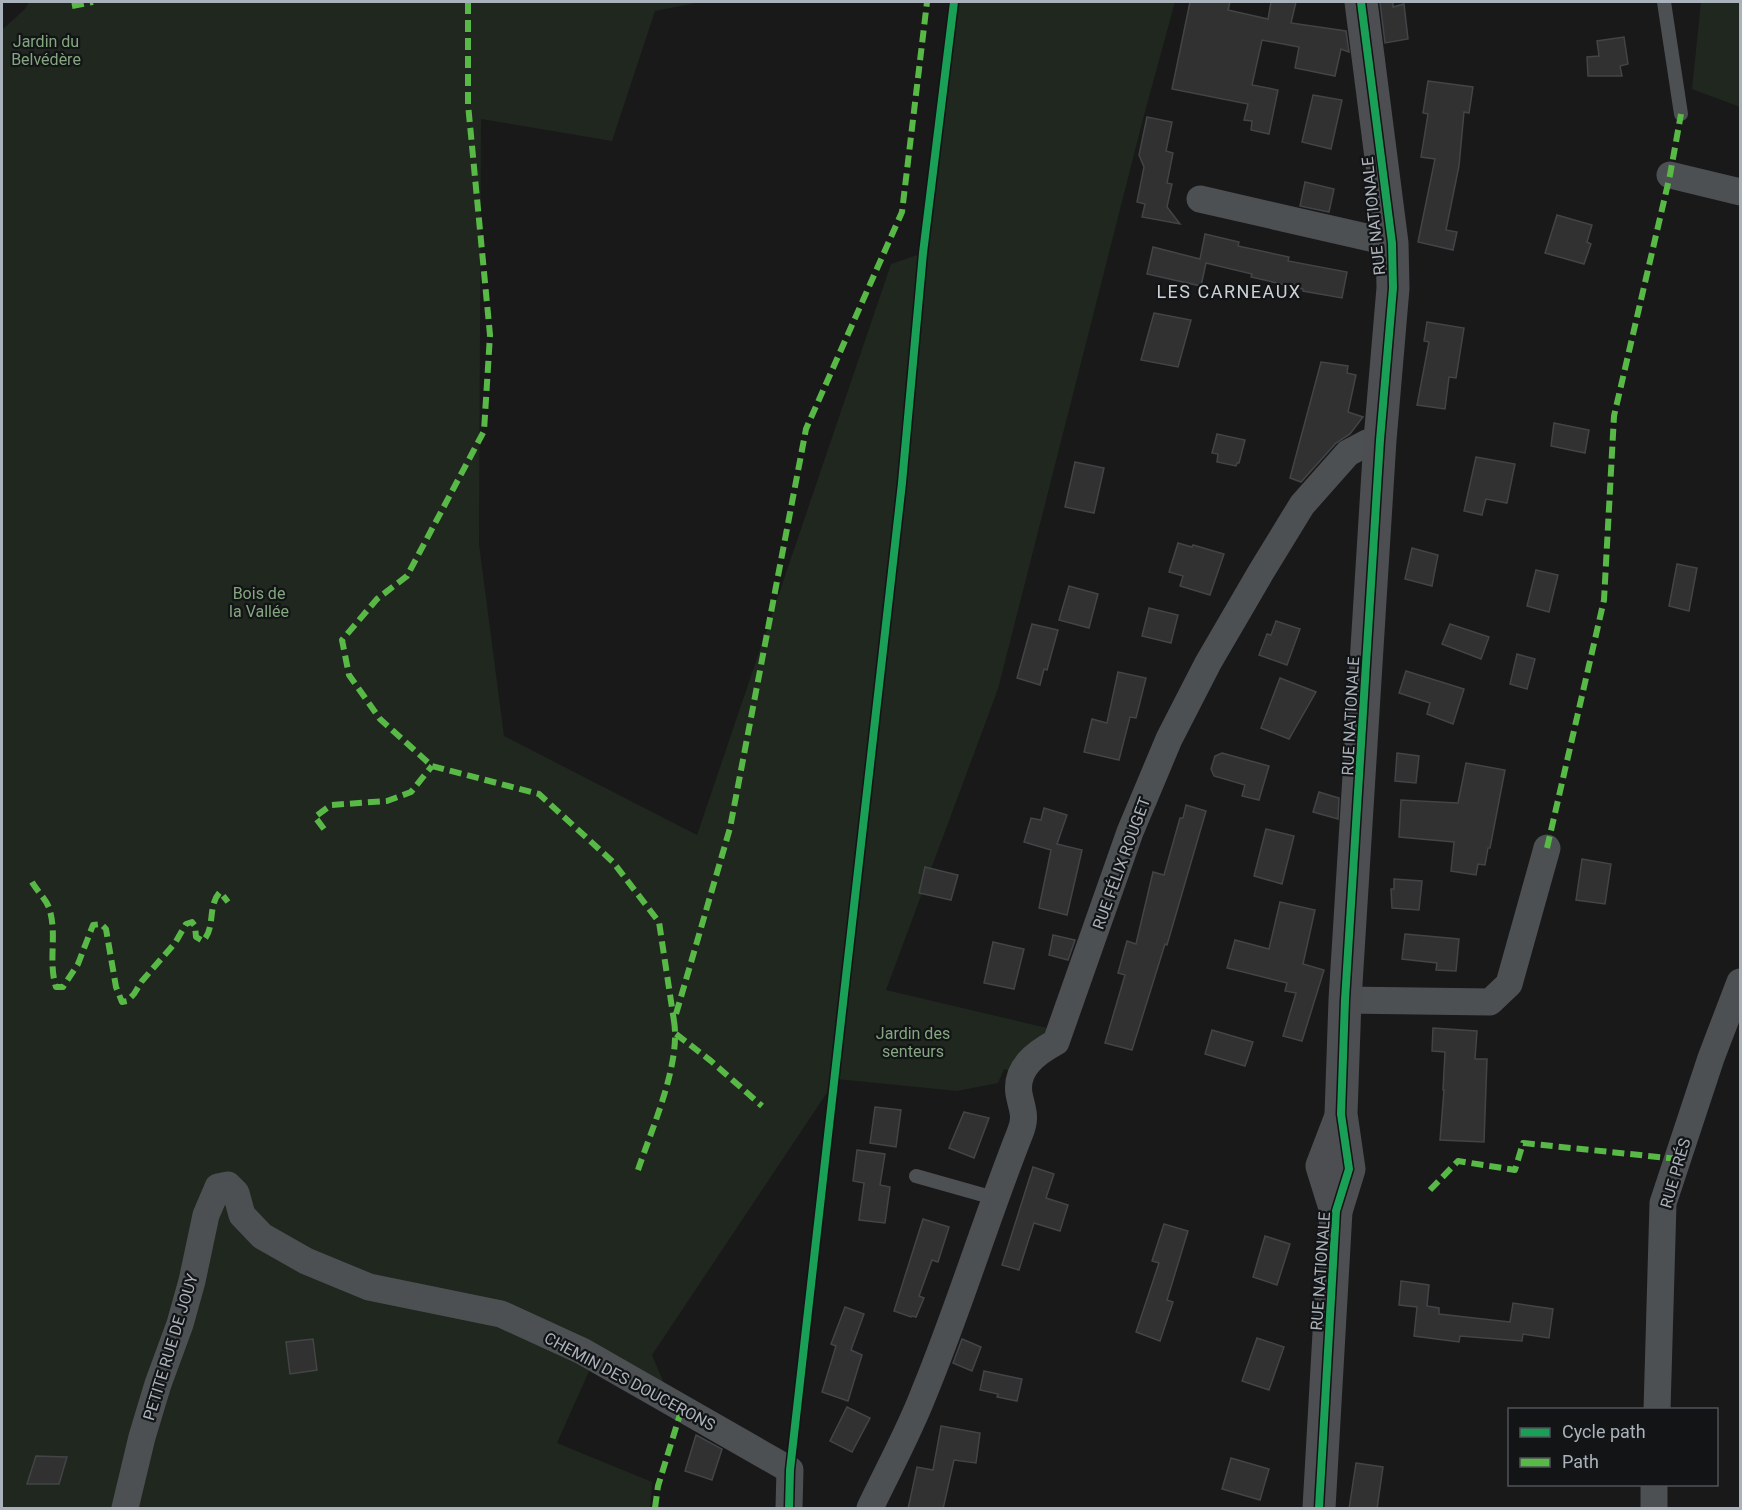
<svg xmlns="http://www.w3.org/2000/svg" width="1742" height="1510" font-family="Roboto,sans-serif">
<rect width="100%" height="100%" fill="#19191a"/>
<g fill="#1f271f">
<polygon points="29,2 701,2 655,11 612,141 481,119 479,544 504,736 697,835 891,264 923,253 954,2 1175,2 1143,119 998,689 886,990 1060,1031 1021,1074 1004,1069 998,1083 957,1091 836,1079 652,1355 678,1416 590,1369 557,1443 652,1482 650,1508 2,1508 2,30 25,9"/>
<polygon points="1701,2 1740,2 1740,107 1692,89"/>
</g>
<g fill="#313132" stroke="#424446" stroke-width="1.5">
<polygon points="1190,2 1230,2 1228,10 1268,19 1271,2 1296,2 1291,23 1346,31 1349,52 1341,49 1335,76 1295,68 1299,47 1262,40 1252,85 1278,90 1269,134 1251,130 1252,121 1244,120 1248,104 1172,89"/>
<polygon points="1380,2 1393,2 1393,7 1404,4 1408,39 1385,43"/>
<polygon points="1624,37 1628,64 1620,66 1622,76 1588,76 1587,57 1599,56 1597,41"/>
<polygon points="1428,81 1473,87 1469,113 1464,112 1459,166 1446,230 1457,232 1453,250 1418,242 1435,159 1421,157 1428,114 1423,113"/>
<polygon points="1313,95 1342,100 1331,149 1302,142"/>
<polygon points="1147,117 1172,122 1166,151 1173,153 1167,183 1172,184 1167,207 1180,224 1142,217 1145,204 1137,202 1144,167 1139,155"/>
<polygon points="1305,182 1334,189 1329,212 1300,206"/>
<polygon points="1557,215 1592,225 1587,242 1591,244 1584,264 1545,253"/>
<polygon points="1205,234 1239,242 1238,246 1289,257 1288,261 1347,272 1342,298 1303,291 1303,289 1251,277 1252,274 1206,263 1201,286 1147,274 1153,247 1200,259"/>
<polygon points="1154,313 1191,320 1178,367 1141,360"/>
<polygon points="1427,322 1464,328 1456,378 1449,377 1445,409 1417,405 1429,342 1424,341"/>
<polygon points="1321,362 1348,366 1347,373 1356,375 1348,412 1363,417 1350,434 1336,443 1301,482 1290,478"/>
<polygon points="1554,423 1589,430 1585,453 1551,446"/>
<polygon points="1217,434 1245,440 1239,463 1237,463 1236,466 1217,462 1218,454 1212,453"/>
<polygon points="1476,457 1515,464 1507,503 1486,499 1482,515 1464,511"/>
<polygon points="1075,462 1104,468 1094,513 1065,507"/>
<polygon points="1178,543 1192,547 1193,545 1224,554 1210,595 1180,586 1183,576 1169,572"/>
<polygon points="1412,548 1438,555 1432,586 1405,579"/>
<polygon points="1677,564 1697,568 1689,611 1669,606"/>
<polygon points="1536,570 1558,575 1549,612 1527,606"/>
<polygon points="1069,586 1098,594 1089,628 1059,620"/>
<polygon points="1149,608 1178,615 1171,643 1142,636"/>
<polygon points="1276,621 1300,629 1287,665 1259,655 1267,634 1271,635"/>
<polygon points="1032,624 1058,630 1047,670 1044,669 1040,685 1017,678"/>
<polygon points="1450,624 1489,637 1481,659 1442,644"/>
<polygon points="1517,654 1535,659 1527,689 1510,684"/>
<polygon points="1406,671 1464,689 1453,724 1427,714 1430,703 1399,693"/>
<polygon points="1118,672 1146,678 1136,718 1130,717 1119,760 1084,752 1092,719 1107,723"/>
<polygon points="1280,678 1316,692 1289,739 1261,728"/>
<polygon points="1222,753 1269,766 1259,800 1242,796 1245,785 1214,776 1211,769 1215,756"/>
<polygon points="1397,753 1419,756 1416,783 1395,781"/>
<polygon points="1466,763 1505,770 1490,848 1488,848 1485,865 1478,864 1476,875 1451,871 1454,842 1399,837 1401,800 1458,803"/>
<polygon points="1319,792 1339,798 1338,819 1313,812"/>
<polygon points="1186,805 1206,811 1167,945 1165,944 1132,1050 1105,1043 1125,975 1118,973 1127,941 1136,944 1153,872 1164,875 1180,818 1183,818"/>
<polygon points="1044,808 1067,815 1057,844 1082,850 1067,915 1039,908 1051,850 1024,842 1031,818 1041,820"/>
<polygon points="1266,829 1294,836 1282,884 1254,876"/>
<polygon points="1582,859 1611,864 1605,904 1576,900"/>
<polygon points="925,867 958,875 951,900 919,893"/>
<polygon points="1394,879 1422,881 1419,910 1392,908 1391,889 1394,889"/>
<polygon points="1280,902 1315,910 1303,964 1324,970 1302,1041 1283,1036 1296,993 1285,991 1287,983 1227,968 1235,940 1269,949"/>
<polygon points="1405,934 1459,939 1456,971 1436,970 1437,963 1402,959"/>
<polygon points="1053,935 1075,940 1068,960 1049,955"/>
<polygon points="993,942 1024,949 1014,989 984,983"/>
<polygon points="1433,1028 1477,1031 1475,1059 1487,1059 1484,1142 1440,1140 1444,1090 1443,1090 1445,1052 1432,1051"/>
<polygon points="1212,1030 1253,1042 1245,1066 1205,1054"/>
<polygon points="875,1107 901,1110 896,1147 870,1143"/>
<polygon points="964,1112 989,1118 974,1158 949,1148"/>
<polygon points="857,1150 885,1154 880,1185 890,1187 885,1223 859,1220 864,1183 853,1181"/>
<polygon points="1033,1167 1054,1174 1046,1198 1068,1205 1060,1231 1034,1223 1019,1270 1002,1265"/>
<polygon points="923,1219 949,1227 938,1262 932,1260 919,1296 924,1298 916,1317 912,1316 911,1317 894,1311"/>
<polygon points="1164,1224 1188,1231 1167,1300 1173,1302 1160,1341 1136,1332 1159,1263 1152,1261"/>
<polygon points="1265,1236 1290,1244 1277,1285 1253,1277"/>
<polygon points="1401,1281 1429,1285 1427,1306 1439,1308 1439,1314 1510,1322 1513,1303 1553,1309 1549,1338 1523,1334 1522,1341 1460,1336 1459,1342 1414,1336 1417,1307 1399,1305"/>
<polygon points="845,1307 864,1314 851,1350 862,1355 848,1401 822,1392 836,1346 831,1344"/>
<polygon points="1257,1338 1284,1347 1269,1390 1242,1381"/>
<polygon points="313,1339 317,1370 290,1374 286,1342"/>
<polygon points="962,1339 981,1347 972,1371 953,1363"/>
<polygon points="984,1371 1022,1379 1017,1401 997,1397 998,1394 980,1390"/>
<polygon points="847,1407 870,1418 852,1452 830,1441"/>
<polygon points="941,1426 980,1433 976,1463 954,1460 943,1509 908,1509 917,1467 933,1470"/>
<polygon points="696,1435 722,1449 712,1480 685,1471"/>
<polygon points="36,1456 67,1457 59,1484 27,1484"/>
<polygon points="1231,1458 1269,1469 1260,1500 1222,1489"/>
<polygon points="1356,1463 1383,1467 1377,1509 1349,1509"/>
</g>
<g fill="none" stroke-linecap="round" stroke-linejoin="round">
<g stroke="#4d5053" stroke-width="14">
<polyline points="1664,2 1681,114"/>
<polyline points="916,1176 994,1198"/>
</g>
<g stroke="#4d5053" stroke-width="27">
<polyline points="1670,175 1740,192"/>
<polyline points="1200,199 1392,243"/>
<polyline points="1345,1000 1490,1002 1509,984 1547,848"/>
<polyline points="1657,1410 1663,1203 1711,1058 1740,982"/>
<polyline points="125,1508 142,1437 158,1384 180,1324 192,1281 206,1215 218,1187 228,1185 236,1193 242,1215 262,1236 306,1261 369,1287 501,1314 582,1351 790,1470 789,1508"/>
<path d="M 870,1508 C 888,1470 909,1432 924,1393 C 959,1308 986,1219 1020,1133 C 1027,1116 1022,1110 1019,1094 C 1015,1068 1036,1053 1056,1042 L 1130,832 L 1169,739 L 1208,663 L 1261,572 L 1302,505 L 1348,453 L 1367,443 L 1380,440"/>
<polyline points="1654,1508 1654,1484"/>
</g>
<g stroke="#4c4e51" stroke-width="33">
<polyline points="1336,1211 1322,1166 1340,1119"/>
<polyline points="1319,1508 1336,1211 1349,1169 1341,1114 1345,1000 1380,440 1393,288 1392,243 1361,2"/>
</g>
<g stroke="#58b947" stroke-width="6" stroke-dasharray="12 6" stroke-linecap="butt">
<polyline points="468,2 468,104 490,335 484,431 407,576 377,599 342,640 349,675 380,719 432,766 539,794 613,862 659,922 674,1021"/>
<polyline points="72,6 93,2"/>
<polyline points="324,829 315,817 331,805 387,801 411,792 432,766"/>
<polyline points="1547,848 1604,600 1614,416 1670,175 1681,114"/>
<path d="M 32,882 C 37,891 48,901 50,911 C 57,936 48,962 56,987 L 63,987 L 78,964 L 93,925 L 101,924 L 106,929 L 116,987 L 122,1002 L 127,1001 L 134,994 L 142,981 L 175,943 L 186,924 L 192,922 L 195,926 L 196,937 L 203,941 C 216,927 207,906 220,892 L 228,902"/>
<polyline points="676,1034 711,1061 762,1106"/>
<path d="M 638,1170 C 652,1128 681,1064 674,1021 L 730,828 L 806,429 L 902,212 L 927,2"/>
<polyline points="1430,1190 1458,1161 1515,1170 1523,1143 1678,1159"/>
<polyline points="655,1508 658,1486 682,1408"/>
</g>
<g stroke="#131416" stroke-width="11">
<g id="cycleway">
<polyline points="789,1508 790,1470 902,483 923,253 954,2"/>
<polyline points="1319,1508 1336,1211 1349,1169 1341,1114 1345,1000 1380,440 1393,288 1392,243 1361,2"/>
</g>
</g>
<use href="#cycleway" stroke="#1a9f57" stroke-width="8"/>
</g>
<g text-anchor="middle" stroke-width="4.5" stroke-linejoin="round" paint-order="stroke">
<g font-size="16" fill="#84a780" stroke="#131416">
<text x="46" y="47">Jardin du<tspan x="46" dy="18">Belvédère</tspan></text>
<text x="259" y="599">Bois de<tspan x="259" dy="18">la Vallée</tspan></text>
<text x="913" y="1039">Jardin des<tspan x="913" dy="18">senteurs</tspan></text>
</g>
<g font-size="16" fill="#aab2bb" stroke="#131416">
<text transform="translate(1373 216) rotate(-96)" y="6">RUE NATIONALE</text>
<text transform="translate(1350 716) rotate(-87)" y="6">RUE NATIONALE</text>
<text transform="translate(1121 863) rotate(-70)" y="6">RUE FÉLIX ROUGET</text>
<text transform="translate(1675 1173) rotate(-74)" y="6">RUE PRÉS</text>
<text transform="translate(1320 1271) rotate(-86)" y="6">RUE NATIONALE</text>
<text transform="translate(170 1347) rotate(-73)" y="6">PETITE RUE DE JOUY</text>
<text transform="translate(630 1381) rotate(28)" y="6">CHEMIN DES DOUCERONS</text>
</g>
<g font-size="18" letter-spacing="1.5" fill="#cbd0d7" stroke="#131416">
<text x="1229" y="298">LES CARNEAUX</text>
</g>
</g>
<rect width="1742" height="1510" fill="none" stroke="#aab2bb" stroke-width="6"/>
<rect x="1508" y="1408" width="210" height="78" fill="#131416" stroke="#4f5358" stroke-width="1.5"/>
<rect x="1520" y="1428" width="30" height="9" fill="#1a9f57" stroke="#4f5358" stroke-width="1.5"/>
<text x="1562" y="1438" font-size="18" fill="#aab2bb">Cycle path</text>
<rect x="1520" y="1458" width="30" height="9" fill="#58b947" stroke="#4f5358" stroke-width="1.5"/>
<text x="1562" y="1468" font-size="18" fill="#aab2bb">Path</text>
</svg>
